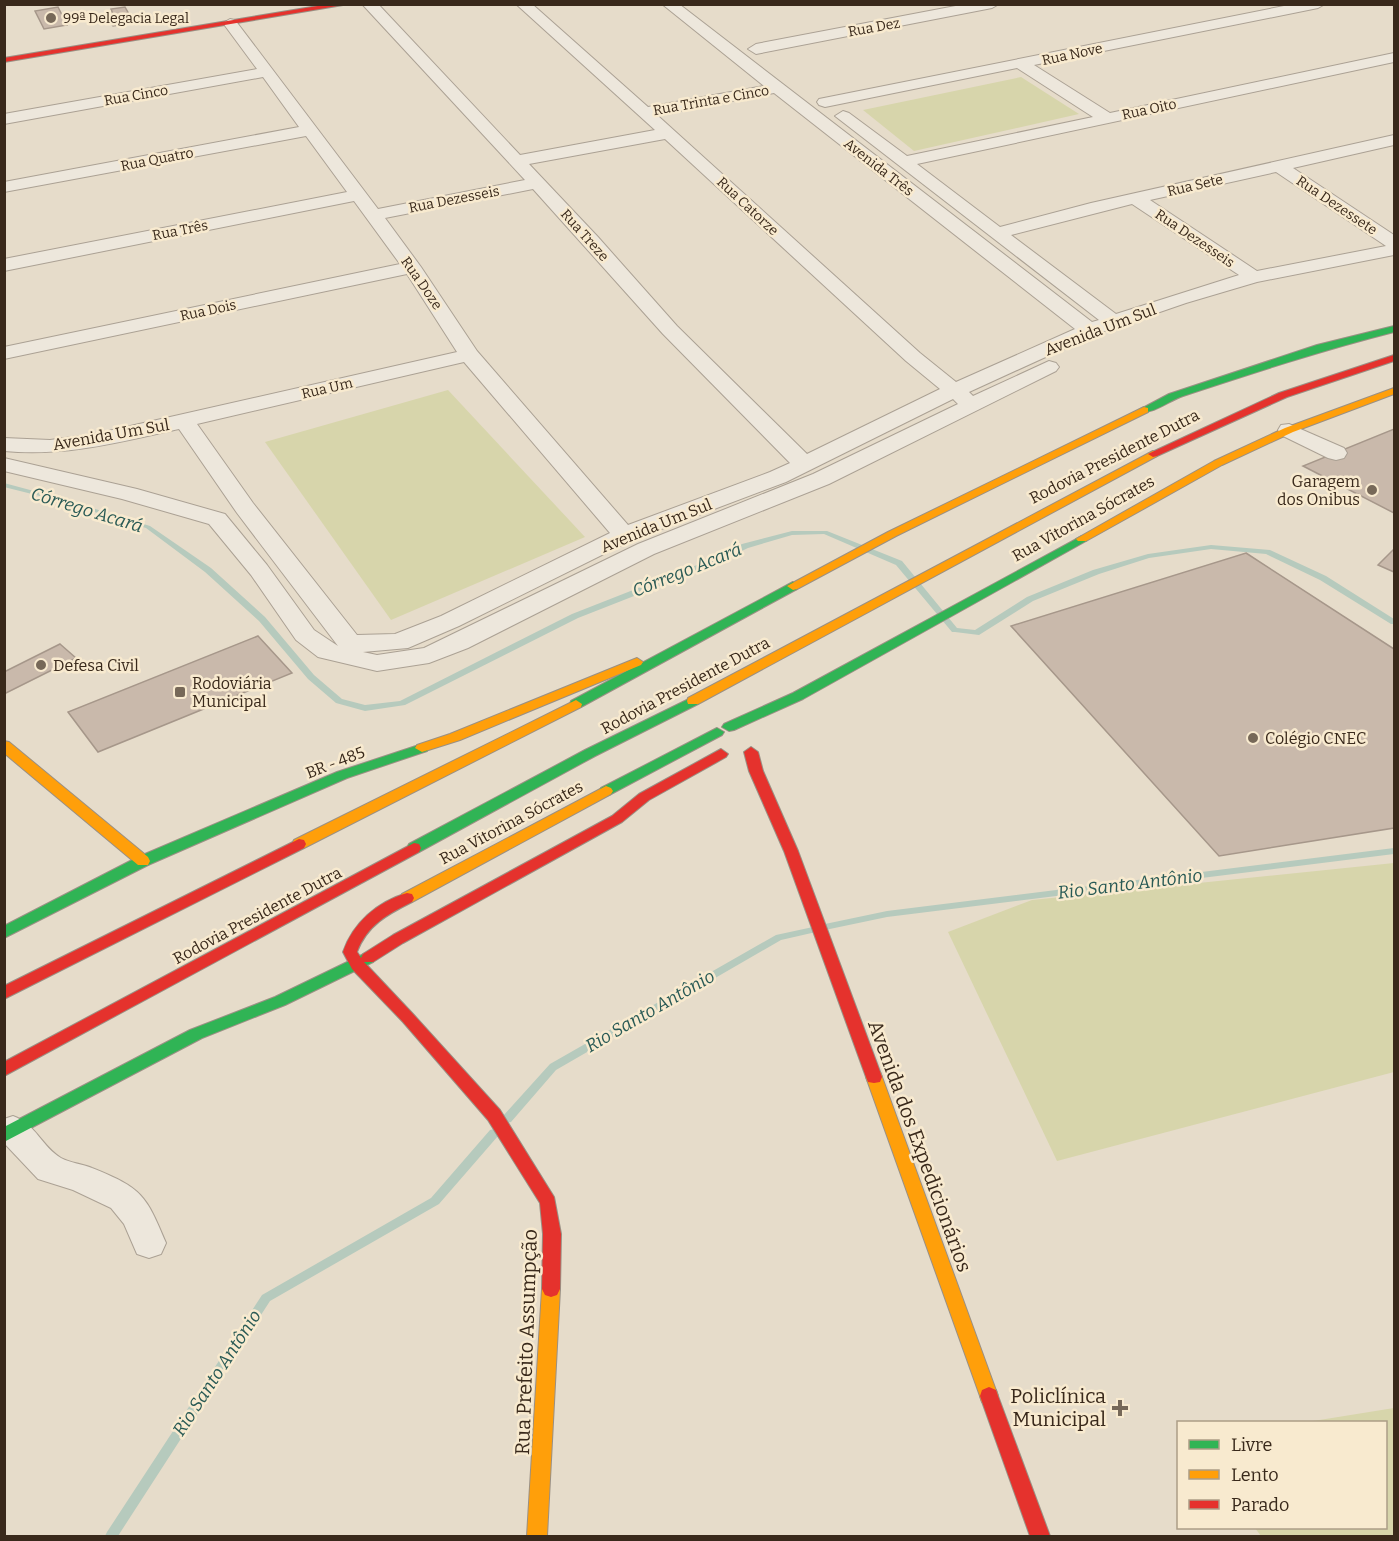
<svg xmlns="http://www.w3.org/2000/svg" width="1399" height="1541" font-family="Bitter,serif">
<rect width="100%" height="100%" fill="#e6dcca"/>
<g fill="#d7d5ab">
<polygon points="1021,77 1079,114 914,151 863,110"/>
<polygon points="448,390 585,537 391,620 265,442"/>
<polygon points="1394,863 1394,1072 1057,1161 948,932 1032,900"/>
<polygon points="1394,1408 1394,1536 1261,1536 1255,1528 1386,1528 1386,1422 1307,1422"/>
</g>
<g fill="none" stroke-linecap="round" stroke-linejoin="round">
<g fill="#b6cabd" fill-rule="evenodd">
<polygon points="4,483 60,498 150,526 211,568 265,617 314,675 342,699 365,705 400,701 572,614 702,563 742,544 792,531 827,531 902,561 957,628 975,630 1027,597 1093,570 1148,554 1211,545 1270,550 1326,576 1394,619 1394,624 1391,624 1320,580 1266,554 1211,549 1149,558 1099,574 1033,601 979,635 955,632 952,632 896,565 824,534 792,535 748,548 708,567 578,618 405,705 365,711 336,703 308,679 259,621 205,572 146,528 56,500 4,487"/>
<polygon points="1394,848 1394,854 887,917 825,930 822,929 820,927 822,925 825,924 887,911"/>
<polygon points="813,927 816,928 818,930 816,932 781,940 556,1070 511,1122 507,1123 503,1122 502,1119 503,1116 550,1064 776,935"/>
<polygon points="494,1129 498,1130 499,1133 498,1136 439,1204 270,1301 118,1536 105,1536 107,1532 262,1295 431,1198 490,1130"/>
</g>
</g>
<g fill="#c9b9ab" stroke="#a6978a" stroke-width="1.5">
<polygon points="58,7 67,25 44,29 35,11"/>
<polygon points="125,7 134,23 113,26 107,15 113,14 111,9"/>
<polygon points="1394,429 1394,513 1303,466"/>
<polygon points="1394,549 1394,572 1378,565"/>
<polygon points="1246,553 1394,649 1394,828 1219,856 1011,626"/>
<polygon points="258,636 292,673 98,752 68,712"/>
<polygon points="60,644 76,658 4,694 4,672"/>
</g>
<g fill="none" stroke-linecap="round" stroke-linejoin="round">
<g stroke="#aba194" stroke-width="2">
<g id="street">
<path d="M 362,4 L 378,4 L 520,155 L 655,130 L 516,4 L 532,4 L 648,107 L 764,86 L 662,4 L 679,4 L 1092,322 L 1099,320 L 835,116 L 843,111 L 849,113 L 907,156 L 1093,117 L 1017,68 L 825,107 L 819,105 L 817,102 L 819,99 L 1294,4 L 1325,4 L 1318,8 L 1034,65 L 1110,113 L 1394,53 L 1394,62 L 917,164 L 1000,227 L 1091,203 L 1394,135 L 1394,145 L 1293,168 L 1394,235 L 1394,255 L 1257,282 L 1186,303 L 1096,334 L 969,392 L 973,396 L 1049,361 L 1056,363 L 1059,367 L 1056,371 L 829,484 L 654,554 L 468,648 L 429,663 L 377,671 L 318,657 L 296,640 L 251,575 L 209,524 L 122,499 L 4,471 L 4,458 L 137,489 L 225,514 L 267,565 L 314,630 L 338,646 L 237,513 L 179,429 C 120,442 65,457 4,451 L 4,438 L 50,440 L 95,434 L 457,352 L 407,274 L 4,359 L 4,347 L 400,264 L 354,201 L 4,271 L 4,259 L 347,192 L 306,136 L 4,192 L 4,182 L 299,127 L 263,77 L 4,124 L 4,114 L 257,69 L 223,23 L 230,19 L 235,20 L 378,209 L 525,180 ZM 774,93 L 1075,329 L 956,382 L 920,353 L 657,115 ZM 665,139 L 906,361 L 940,389 L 807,454 L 677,326 L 598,237 L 529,164 ZM 1276,172 L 1386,246 L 1257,271 L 1150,200 ZM 533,189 L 663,334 L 790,463 L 770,472 L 628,525 L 477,351 L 421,267 L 385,218 ZM 1132,204 L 1239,275 L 1116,314 L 1011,235 ZM 464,362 L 610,533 L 441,616 L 395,634 L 357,635 L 253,503 L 197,424 ZM 953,399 L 958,404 L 813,474 L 638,544 L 424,648 L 377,655 L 363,652 L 408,648 L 459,626 L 632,540 L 786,482 Z"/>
<polygon points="966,4 999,4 992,8 756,54 748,49 756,44"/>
<polygon points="1289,424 1344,448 1347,453 1344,458 1336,460 1328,458 1281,435 1278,430 1281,425"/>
<path d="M 13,1116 C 36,1124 42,1147 61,1158 C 70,1163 83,1164 92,1168 C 142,1188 146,1195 166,1243 L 161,1254 L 149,1258 L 137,1254 L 124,1224 L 111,1208 L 73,1190 L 38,1179 L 4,1143 L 4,1119 Z"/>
</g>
</g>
<g stroke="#9a9084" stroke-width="2">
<g id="fast">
<path d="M 1394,326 L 1394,332 C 1323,350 1253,373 1183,396 C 1170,400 1154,414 1140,412 L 1139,410 L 1169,394 L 1317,345 Z"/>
<polygon points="1082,536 1086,537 1088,539 1086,541 803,699 734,730 729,731 722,727 724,724 793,693"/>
<polygon points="793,582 799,586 797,589 581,707 571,707 570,704 571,701"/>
<polygon points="693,697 698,698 699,701 698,704 595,756 419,852 409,852 407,848 409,844 585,750"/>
<polygon points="717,728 724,732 722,735 611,794 606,796 599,791 601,788"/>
<polygon points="422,744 429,748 427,751 347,778 148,865 4,938 4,926 138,857 337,772"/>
<polygon points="368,952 373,954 376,958 373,962 285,1005 202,1038 4,1142 4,1127 190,1030 275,997"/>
</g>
</g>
<g stroke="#9a9084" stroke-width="2">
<g id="slow">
<polygon points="1394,388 1394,394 1293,432 1222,465 1086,541 1078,541 1076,539 1214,461 1285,428"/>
<polygon points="1144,407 1148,408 1148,412 896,536 797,589 793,590 787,586 888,532"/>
<polygon points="1153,451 1158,454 1157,456 698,704 688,704 687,701 688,698"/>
<polygon points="637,658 643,662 641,665 460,740 422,752 415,748 417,745 450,734"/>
<polygon points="576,700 582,704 581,707 304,848 294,848 292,844 294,840"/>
<polygon points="4,741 9,742 148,857 150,861 148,865 138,865 4,753"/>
<polygon points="606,786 611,788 613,791 611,794 412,902 402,902 400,898 402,894"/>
<polygon points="874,1071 880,1072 882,1077 998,1396 996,1402 989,1405 982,1402 980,1396 866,1077 868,1072"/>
<polygon points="551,1281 557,1283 560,1289 547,1536 527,1536 542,1289 545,1283"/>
</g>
</g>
<g stroke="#9a9084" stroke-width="2">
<g id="jam">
<polygon points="330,4 349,4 4,62 4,58"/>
<polygon points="1394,355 1394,361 1287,397 1157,456 1153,457 1148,454 1279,393"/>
<polygon points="751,747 758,752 763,771 798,851 882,1077 880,1082 874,1083 868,1082 866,1077 784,851 749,771 744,752"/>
<path d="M 721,749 L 728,754 L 726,757 L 649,800 L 622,822 L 403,943 L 373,962 L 364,962 L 413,1014 L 500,1110 L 554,1197 L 561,1234 L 560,1289 L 557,1295 L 551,1297 L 545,1295 L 542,1289 L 543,1234 L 540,1203 L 488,1120 L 403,1022 L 352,969 L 343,952 C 353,923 377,902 407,893 L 412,894 L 414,898 L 412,902 C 388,914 367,925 357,952 L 361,958 L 363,954 L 393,935 L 612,816 L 639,794 Z"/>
<polygon points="299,839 304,840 306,844 304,848 4,999 4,986"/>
<polygon points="414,843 419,844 421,848 419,852 4,1076 4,1062"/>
<polygon points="989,1387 996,1390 998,1396 1050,1536 1030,1536 980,1396 982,1390"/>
</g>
</g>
<use href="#street" fill="#ede7dc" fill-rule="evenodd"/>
<use href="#fast" fill="#30b455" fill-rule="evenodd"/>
<use href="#slow" fill="#ff9f0a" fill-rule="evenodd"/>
<use href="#jam" fill="#e5322d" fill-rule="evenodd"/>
</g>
<g fill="#766858" stroke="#f8eacf" stroke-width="2">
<circle cx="51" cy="18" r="6"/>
<circle cx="1372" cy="490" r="6"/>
<circle cx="41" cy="665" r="6"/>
<rect x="174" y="686" width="12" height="12" rx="3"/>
<circle cx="1253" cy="738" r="6"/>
<path d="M1117 1399h6v6h6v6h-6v6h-6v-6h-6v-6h6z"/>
</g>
<g text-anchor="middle" stroke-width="5" stroke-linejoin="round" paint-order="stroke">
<g font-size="14" fill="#39291b" stroke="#f8eacf" text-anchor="start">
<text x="63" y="23">99ª Delegacia Legal</text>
</g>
<g font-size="14" fill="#39291b" stroke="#f8eacf">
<text transform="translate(874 27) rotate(-10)" y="5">Rua Dez</text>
<text transform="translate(1072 54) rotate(-12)" y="5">Rua Nove</text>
<text transform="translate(136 95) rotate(-10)" y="5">Rua Cinco</text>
<text transform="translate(711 100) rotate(-10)" y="5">Rua Trinta e Cinco</text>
<text transform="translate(1149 109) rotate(-12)" y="5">Rua Oito</text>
<text transform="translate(157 159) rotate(-11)" y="5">Rua Quatro</text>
<text transform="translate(879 167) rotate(38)" y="5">Avenida Três</text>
<text transform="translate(1195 185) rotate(-13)" y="5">Rua Sete</text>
<text transform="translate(454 199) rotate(-11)" y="5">Rua Dezesseis</text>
<text transform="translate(1337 205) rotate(34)" y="5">Rua Dezessete</text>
<text transform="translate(748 206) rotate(43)" y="5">Rua Catorze</text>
<text transform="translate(180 230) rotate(-11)" y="5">Rua Três</text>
<text transform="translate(585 235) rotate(48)" y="5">Rua Treze</text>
<text transform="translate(1195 238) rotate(34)" y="5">Rua Dezesseis</text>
<text transform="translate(422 283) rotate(55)" y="5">Rua Doze</text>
<text transform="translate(208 310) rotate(-12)" y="5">Rua Dois</text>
<text transform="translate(327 388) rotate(-13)" y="5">Rua Um</text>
</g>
<g font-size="16" fill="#39291b" stroke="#f8eacf">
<text transform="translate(1100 329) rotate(-21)" y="6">Avenida Um Sul</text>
<text transform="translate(111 434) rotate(-10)" y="6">Avenida Um Sul</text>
<text transform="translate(1114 456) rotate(-27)" y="6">Rodovia Presidente Dutra</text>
<text transform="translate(1083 518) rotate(-29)" y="6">Rua Vitorina Sócrates</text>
<text transform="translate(656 525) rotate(-22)" y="6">Avenida Um Sul</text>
<text transform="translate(685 685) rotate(-28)" y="6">Rodovia Presidente Dutra</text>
<text transform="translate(335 762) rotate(-21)" y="6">BR - 485</text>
<text transform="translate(511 822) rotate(-28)" y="6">Rua Vitorina Sócrates</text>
<text transform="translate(257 915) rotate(-28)" y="6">Rodovia Presidente Dutra</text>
</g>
<g font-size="16" fill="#39291b" stroke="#f8eacf" text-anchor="start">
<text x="1360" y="487" text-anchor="end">Garagem<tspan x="1360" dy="18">dos Onibus</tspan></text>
<text x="53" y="671">Defesa Civil</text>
<text x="192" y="689">Rodoviária<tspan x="192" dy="18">Municipal</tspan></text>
<text x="1265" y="744">Colégio CNEC</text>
</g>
<g font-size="18" font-style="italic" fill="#295a55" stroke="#f8eacf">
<text transform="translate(87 510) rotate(17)" y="6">Córrego Acará</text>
<text transform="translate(687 570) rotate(-22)" y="6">Córrego Acará</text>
<text transform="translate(1130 884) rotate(-7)" y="6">Rio Santo Antônio</text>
<text transform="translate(650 1011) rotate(-30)" y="6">Rio Santo Antônio</text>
<text transform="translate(217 1373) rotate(-57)" y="6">Rio Santo Antônio</text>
</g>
<g font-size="20" fill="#39291b" stroke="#f8eacf">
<text transform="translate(920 1146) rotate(70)" y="7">Avenida dos Expedicionários</text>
<text transform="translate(526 1342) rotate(-88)" y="7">Rua Prefeito Assumpção</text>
</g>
<g font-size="20" fill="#39291b" stroke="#f8eacf" text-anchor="end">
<text x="1106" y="1403">Policlínica<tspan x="1106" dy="23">Municipal</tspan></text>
</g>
</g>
<rect width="1399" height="1541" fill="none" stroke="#39291b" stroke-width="12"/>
<rect x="1177" y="1421" width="210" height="108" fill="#f8eacf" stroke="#ac9d87" stroke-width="1.5"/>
<rect x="1189" y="1440" width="30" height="9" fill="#30b455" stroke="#ac9d87" stroke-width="1.5"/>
<text x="1231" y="1451" font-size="18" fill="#39291b">Livre</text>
<rect x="1189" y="1470" width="30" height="9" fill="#ff9f0a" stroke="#ac9d87" stroke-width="1.5"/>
<text x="1231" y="1481" font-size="18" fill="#39291b">Lento</text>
<rect x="1189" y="1500" width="30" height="9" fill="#e5322d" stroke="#ac9d87" stroke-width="1.5"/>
<text x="1231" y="1511" font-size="18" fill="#39291b">Parado</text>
</svg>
